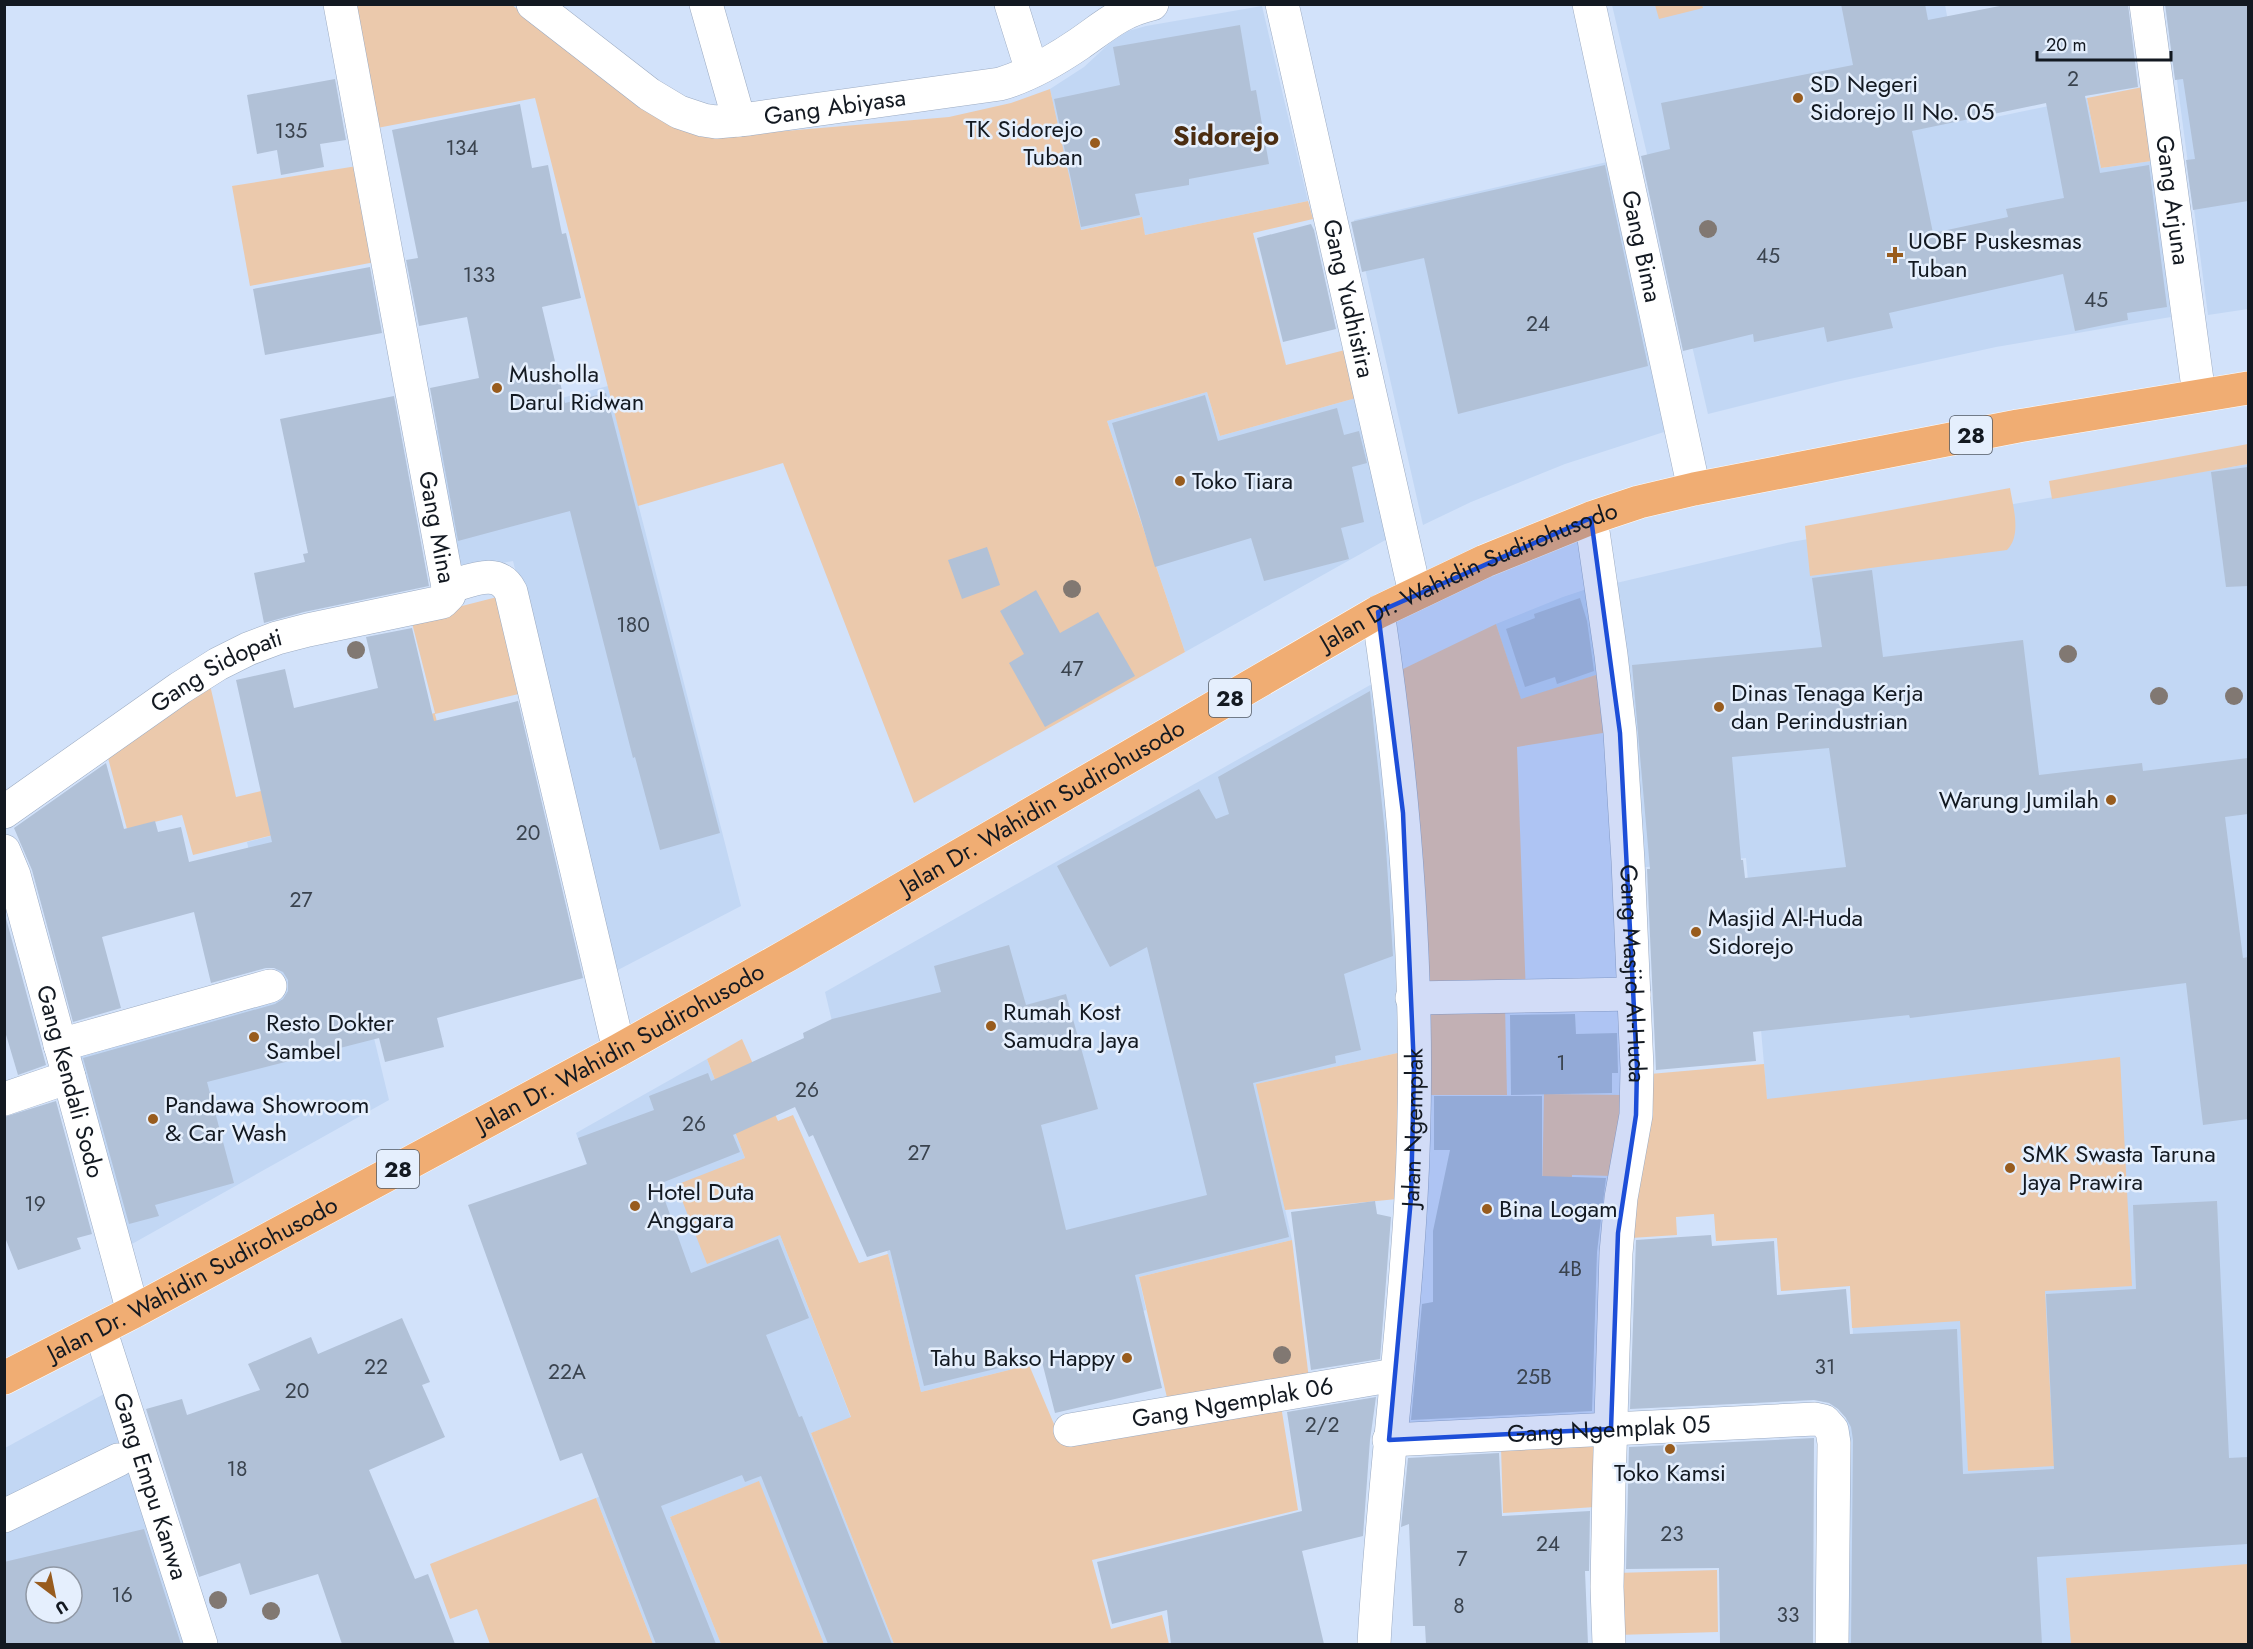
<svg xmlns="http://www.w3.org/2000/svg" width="2253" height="1649" font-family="Jost,sans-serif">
<rect width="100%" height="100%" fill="#d2e2fa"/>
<g fill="#c2d7f4" fill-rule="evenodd">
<polygon points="1612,5 1945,5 1967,123 2087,98 2101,168 2152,161 2171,317 1996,347 1836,382 1708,414"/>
<polygon points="2167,5 2248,5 2248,309 2208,315"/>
<polygon points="1262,6 1308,201 1145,235 1141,217 1080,230 1050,89 1084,67 1111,42 1128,31 1146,26"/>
<polygon points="1607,162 1667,431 1565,464 1471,502 1423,525 1354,220"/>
<polygon points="608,386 741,906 614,972 513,561 459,571 433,431"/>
<polygon points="1207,392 1220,436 1356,398 1389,538 1185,652 1107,421"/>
<polygon points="2248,464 2248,1644 1845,1644 1846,1414 1858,1414 1850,1286 1781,1291 1764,1064 1746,858 1636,868 1612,584 1791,542"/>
<polygon points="1590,588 1602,673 1521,700 1496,624 1563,597"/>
<polygon points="1372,684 1389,797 1402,1052 1257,1084 1292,1240 1139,1277 1146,1310 1023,1340 1029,1365 921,1392 825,992"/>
<polygon points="322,823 389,1100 123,1249 70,1052 281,992 247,842"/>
<polygon points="707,1059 745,1158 677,1186 780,1235 851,1418 811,1433 894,1644 824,1644 758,1482 670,1517 721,1644 653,1644 596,1498 689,1460 576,1133"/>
<path d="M 113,1389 L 194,1644 L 5,1644 L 5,1448 ZM 36,1577 L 72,1577 L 72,1613 L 36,1613 Z"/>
</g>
<g fill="#ebc9ac">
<polygon points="354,5 512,5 617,85 726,136 949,117 1011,103 1050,89 1081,230 1142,217 1145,235 1308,201 1313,219 1253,233 1286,365 1345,350 1356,398 1220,436 1207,392 1107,421 1185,652 914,803 783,463 638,506 535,98 377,128"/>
<polygon points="1655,5 1702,5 1703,8 1659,19"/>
<polygon points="2143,87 2152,161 2101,168 2087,98"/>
<polygon points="357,166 375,262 250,286 232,186"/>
<polygon points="2248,444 2248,464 2052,499 2049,481"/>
<path d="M 2010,488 C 2013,507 2022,535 2007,550 L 1810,576 L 1805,526 Z"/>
<polygon points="505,595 527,692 435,714 454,790 193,855 182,815 127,829 108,758 210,685 236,797 389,760 382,726 435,713 411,619"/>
<polygon points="1496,624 1521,699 1602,673 1609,732 1517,747 1526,996 1429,998 1401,670"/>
<polygon points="1505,1005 1507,1095 1429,1095 1429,1006"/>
<polygon points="742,1039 778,1121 793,1115 859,1263 888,1254 921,1392 1029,1365 1062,1443 1281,1406 1298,1510 1092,1560 1111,1629 1162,1615 1169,1644 894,1644 811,1433 851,1417 780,1235 707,1264 676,1185 745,1158 707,1059"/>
<polygon points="1402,1052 1397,1199 1285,1210 1256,1084"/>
<polygon points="2120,1057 2132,1286 2045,1291 2054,1466 1968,1471 1960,1321 1852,1328 1850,1286 1781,1291 1777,1238 1716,1241 1714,1214 1676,1217 1677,1235 1631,1238 1650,1074 1764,1064 1767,1099"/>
<polygon points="1544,1094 1623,1095 1614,1176 1572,1175 1572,1196 1542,1195"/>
<polygon points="1292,1240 1309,1379 1168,1402 1139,1277"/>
<polygon points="1599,1441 1595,1507 1503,1513 1501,1447"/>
<polygon points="759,1481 824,1644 721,1644 670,1517"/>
<polygon points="596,1498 653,1644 490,1644 477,1609 450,1619 430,1564"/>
<polygon points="2248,1564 2248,1644 2071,1644 2066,1578"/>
<polygon points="1717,1570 1718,1632 1617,1635 1616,1573"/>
</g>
<g fill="#b1c1d7" fill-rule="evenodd">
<path d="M 1841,4 L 1925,4 L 1928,20 L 2010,4 L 2128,4 L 2138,87 L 2085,96 L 2100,173 L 2149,165 L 2167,307 L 2127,313 L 2128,320 L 2075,331 L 2063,274 L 1889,313 L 1893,328 L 1827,342 L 1824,327 L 1754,342 L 1753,334 L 1683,351 L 1641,156 L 1670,149 L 1661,103 L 1853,65 ZM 2046,103 L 2064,198 L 2006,209 L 2008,217 L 1933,233 L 1912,131 Z"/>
<polygon points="2165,4 2248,4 2248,201 2193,210 2186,160 2195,159 2183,79 2175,80"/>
<polygon points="1240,25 1251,91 1256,90 1269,164 1189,179 1189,185 1135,194 1140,215 1081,227 1054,99 1120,85 1113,47"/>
<polygon points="335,79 346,140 320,144 324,167 281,175 277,150 257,154 247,95"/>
<polygon points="520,104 532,168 548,165 562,234 566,233 581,298 542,307 565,403 606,393 720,833 660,850 635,757 633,758 570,511 458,541 430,388 479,378 467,317 419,326 406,260 418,258 392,130"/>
<polygon points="1605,165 1648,366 1458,414 1424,258 1362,272 1351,222"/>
<polygon points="1311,224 1314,230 1336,329 1283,342 1257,238"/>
<polygon points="370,267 382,333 265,355 253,289"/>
<polygon points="1205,395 1218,441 1337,408 1344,435 1359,431 1367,463 1352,467 1364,522 1341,528 1349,559 1264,581 1251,538 1155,567 1112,423"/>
<polygon points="394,396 429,586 304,612 264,623 254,573 305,562 303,554 308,553 280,419"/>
<polygon points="2248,467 2248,586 2226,587 2211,472"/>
<polygon points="987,547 1000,585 962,599 948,560"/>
<path d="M 1872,570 L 1883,657 L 2023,640 L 2039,775 L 2142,763 L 2143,771 L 2248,758 L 2248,814 L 2225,817 L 2243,958 L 2248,957 L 2248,1119 L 2203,1125 L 2186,983 L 1910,1018 L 1909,1015 L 1753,1032 L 1756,1061 L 1656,1070 L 1647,869 L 1650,869 L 1632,665 L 1822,647 L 1812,578 ZM 1829,748 L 1846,867 L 1745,878 L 1743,860 L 1741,860 L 1732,757 Z"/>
<polygon points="1036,590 1060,633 1098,612 1135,676 1045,727 1009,663 1024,654 1000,611"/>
<polygon points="1580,598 1587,621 1594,671 1557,684 1555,677 1525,687 1506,629 1535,618 1534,614"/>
<polygon points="412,628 434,721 518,701 583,978 437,1018 444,1047 385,1062 379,1038 207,1082 234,1183 155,1205 159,1216 129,1224 83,1058 275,1004 283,999 288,991 288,980 283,972 274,968 266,968 211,983 194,912 102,937 121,1008 73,1022 32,870 14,828 106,763 124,829 155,821 158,832 181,827 189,862 272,842 236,680 285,669 294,708 378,688 366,637"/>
<polygon points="1370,691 1385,833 1393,956 1344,974 1361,1050 1335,1056 1336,1063 1253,1083 1289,1237 1135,1275 1162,1388 1055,1413 1041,1358 924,1386 890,1250 867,1257 813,1135 809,1137 795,1107 733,1135 740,1152 659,1184 691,1273 778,1239 809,1318 766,1335 799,1417 802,1416 892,1644 828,1644 761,1476 745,1482 742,1475 661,1506 716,1644 656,1644 582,1453 560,1461 468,1205 587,1164 578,1138 654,1110 649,1096 708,1073 711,1081 804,1038 803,1033 832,1019 941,992 934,966 1009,945 1026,1005 1066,994 1098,1109 1041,1125 1066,1230 1207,1195 1147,947 1110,967 1057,866 1199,789 1216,819 1229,814 1218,777"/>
<polygon points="4,911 46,1065 18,1075 4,1028"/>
<polygon points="1575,1014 1576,1034 1617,1033 1618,1073 1612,1073 1612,1093 1511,1095 1510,1015"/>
<polygon points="1434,1096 1542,1096 1542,1176 1606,1178 1597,1252 1592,1411 1411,1420 1422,1304 1433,1302 1433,1231 1450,1150 1434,1150"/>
<polygon points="56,1101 92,1234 77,1238 81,1249 18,1270 4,1235 4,1117"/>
<polygon points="1375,1201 1377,1214 1391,1217 1380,1359 1311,1370 1291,1212"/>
<polygon points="2217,1201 2229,1458 2248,1457 2248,1544 2037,1557 2042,1644 1851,1644 1853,1440 1851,1427 1846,1418 1838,1409 1829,1403 1814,1400 1630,1409 1636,1240 1711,1235 1712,1246 1774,1241 1777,1295 1846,1289 1850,1334 1957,1329 1963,1474 2054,1469 2046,1294 2136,1289 2133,1205"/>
<polygon points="402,1318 430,1382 422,1385 445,1437 369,1470 415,1579 428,1574 455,1644 342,1644 318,1574 250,1595 240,1563 199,1577 146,1409 182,1399 187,1415 260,1390 248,1364 311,1337 318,1354"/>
<polygon points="1376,1397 1370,1440 1363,1536 1302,1551 1324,1644 1171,1644 1167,1610 1112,1624 1097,1562 1302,1511 1287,1412"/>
<polygon points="1814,1438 1813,1644 1720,1644 1719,1568 1626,1569 1629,1447"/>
<polygon points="1499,1453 1502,1516 1590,1511 1589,1571 1585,1571 1588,1644 1426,1644 1425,1626 1413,1626 1409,1524 1401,1527 1408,1458"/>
<path d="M 144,1529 L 181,1644 L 4,1644 L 4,1562 ZM 36,1577 L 72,1577 L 72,1613 L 36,1613 Z"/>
</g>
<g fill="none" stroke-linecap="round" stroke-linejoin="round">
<g stroke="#9cabc2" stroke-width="34">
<g id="minor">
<path id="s1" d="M 340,4 L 448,587 C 471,581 498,566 511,592 L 619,1050"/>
<path id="s2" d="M 533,4 L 649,94 L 679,112 L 703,120 L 716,122 L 749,119 L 1000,84 C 1028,76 1054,61 1079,44 C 1105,26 1121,11 1152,4"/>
<polyline points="706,4 739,120"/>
<polyline points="1011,4 1032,71"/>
<path id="s3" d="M 1282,4 L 1415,593"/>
<path id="s4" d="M 1589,4 L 1694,489"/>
<path id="s5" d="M 2146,4 L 2199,395"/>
<path id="s6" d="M 1591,518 L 1611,655 L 1620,733 L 1628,861 L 1637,1068 L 1636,1115 L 1621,1198 L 1616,1253 L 1609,1485 L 1607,1587 L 1609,1644"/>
<path id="s7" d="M 4,812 L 180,688 L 218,664 L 248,649 L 277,638 L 308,630 L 442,602 L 449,595 L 448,587"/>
<path id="s8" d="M 4,851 L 14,875 L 133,1312"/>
<polyline points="1412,998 1634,994"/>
<polyline points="60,1045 270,986"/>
<polyline points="4,1099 69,1077"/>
<path id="s9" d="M 100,1329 L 201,1644"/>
<path id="s10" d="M 1070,1430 L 1395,1375"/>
<path id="s11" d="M 1389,1440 L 1815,1419 L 1824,1421 L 1832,1430 L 1834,1443 L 1832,1644"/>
<polyline points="4,1516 118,1460"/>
<path id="s12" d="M 1374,1644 C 1382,1495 1403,1347 1411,1198 C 1422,1003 1407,806 1378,612"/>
</g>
</g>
<g stroke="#fff" stroke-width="34">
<g id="highway">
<path id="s13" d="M 4,1378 L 133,1312 L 619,1050 L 788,955 L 1378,612 L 1485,561 L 1591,518 L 1639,502 L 1694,489 L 2018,426 L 2248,388"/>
</g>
</g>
<use href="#minor" stroke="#fff" stroke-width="33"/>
<use href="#highway" stroke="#f0ad73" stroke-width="33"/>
</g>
<g fill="#817872">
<circle cx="1708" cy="229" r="9"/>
<circle cx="1072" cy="589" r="9"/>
<circle cx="356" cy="650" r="9"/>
<circle cx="2068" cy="654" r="9"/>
<circle cx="2159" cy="696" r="9"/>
<circle cx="2234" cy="696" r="9"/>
<circle cx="1282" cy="1355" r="9"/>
<circle cx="218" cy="1600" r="9"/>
<circle cx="271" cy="1611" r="9"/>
</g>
<path fill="#1d4ed8" fill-opacity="0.2" stroke="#1d4ed8" stroke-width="4.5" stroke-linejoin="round" d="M 1591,518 L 1620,733 L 1637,1068 L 1636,1115 L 1618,1233 L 1611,1429 L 1389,1440 L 1411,1198 L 1414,1069 L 1403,813 L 1378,612 Z"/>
<g fill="#985c1e" stroke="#e5effd" stroke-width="2">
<circle cx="1798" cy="98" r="6"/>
<circle cx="1095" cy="143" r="6"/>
<path d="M1892 246h6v6h6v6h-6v6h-6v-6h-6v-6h6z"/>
<circle cx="497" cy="388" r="6"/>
<circle cx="1180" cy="481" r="6"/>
<circle cx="1719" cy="707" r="6"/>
<circle cx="2111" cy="800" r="6"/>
<circle cx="1696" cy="932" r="6"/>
<circle cx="991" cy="1026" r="6"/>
<circle cx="254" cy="1037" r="6"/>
<circle cx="153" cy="1119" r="6"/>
<circle cx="2010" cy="1168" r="6"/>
<circle cx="635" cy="1206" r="6"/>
<circle cx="1487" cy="1209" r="6"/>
<circle cx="1127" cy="1358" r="6"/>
<circle cx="1670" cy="1449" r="6"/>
</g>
<g text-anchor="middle" stroke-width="5" stroke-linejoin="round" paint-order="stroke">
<g font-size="21" fill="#3a434e">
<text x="2073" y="86">2</text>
<text x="291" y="138">135</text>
<text x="462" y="155">134</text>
<text x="1768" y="263">45</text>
<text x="479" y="282">133</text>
<text x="2096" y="307">45</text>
<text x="1538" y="331">24</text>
<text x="633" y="632">180</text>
<text x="1072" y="676">47</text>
<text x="528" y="840">20</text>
<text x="301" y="907">27</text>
<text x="1561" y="1070">1</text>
<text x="807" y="1097">26</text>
<text x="694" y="1131">26</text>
<text x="919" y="1160">27</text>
<text x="35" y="1211">19</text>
<text x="1570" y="1276">4B</text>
<text x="376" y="1374">22</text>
<text x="1825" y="1374">31</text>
<text x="567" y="1379">22A</text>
<text x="1534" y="1384">25B</text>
<text x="297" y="1398">20</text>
<text x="1322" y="1432">2/2</text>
<text x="237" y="1476">18</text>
<text x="1672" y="1541">23</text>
<text x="1548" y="1551">24</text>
<text x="1462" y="1566">7</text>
<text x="122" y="1602">16</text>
<text x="1459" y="1613">8</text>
<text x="1788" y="1622">33</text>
</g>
<g fill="#e5effd" stroke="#525963" stroke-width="1.5">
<rect x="1950" y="416" width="42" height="38" rx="4.5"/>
<rect x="1209" y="679" width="42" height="38" rx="4.5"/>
<rect x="377" y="1150" width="42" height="38" rx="4.5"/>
</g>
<g font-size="22" font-weight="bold" fill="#131921">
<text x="1971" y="443">28</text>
<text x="1230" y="706">28</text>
<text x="398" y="1177">28</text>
</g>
<g font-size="24" fill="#131921" stroke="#e5effd" text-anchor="start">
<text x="1810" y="92">SD Negeri<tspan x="1810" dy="28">Sidorejo II No. 05</tspan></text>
<text x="1083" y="137" text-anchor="end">TK Sidorejo<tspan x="1083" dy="28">Tuban</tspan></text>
<text x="1908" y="249">UOBF Puskesmas<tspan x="1908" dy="28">Tuban</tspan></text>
<text x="509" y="382">Musholla<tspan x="509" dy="28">Darul Ridwan</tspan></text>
<text x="1192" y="489">Toko Tiara</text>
<text x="1731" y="701">Dinas Tenaga Kerja<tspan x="1731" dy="28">dan Perindustrian</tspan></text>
<text x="2099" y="808" text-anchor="end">Warung Jumilah</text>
<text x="1708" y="926">Masjid Al-Huda<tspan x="1708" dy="28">Sidorejo</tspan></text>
<text x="1003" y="1020">Rumah Kost<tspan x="1003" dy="28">Samudra Jaya</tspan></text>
<text x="266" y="1031">Resto Dokter<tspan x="266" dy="28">Sambel</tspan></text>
<text x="165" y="1113">Pandawa Showroom<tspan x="165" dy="28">&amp; Car Wash</tspan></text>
<text x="2022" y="1162">SMK Swasta Taruna<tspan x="2022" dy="28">Jaya Prawira</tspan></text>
<text x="647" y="1200">Hotel Duta<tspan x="647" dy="28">Anggara</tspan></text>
<text x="1499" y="1217">Bina Logam</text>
<text x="1115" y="1366" text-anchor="end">Tahu Bakso Happy</text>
<text x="1670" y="1481" text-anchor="middle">Toko Kamsi</text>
</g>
<g font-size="24" fill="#131921" stroke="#e5effd">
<text dy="8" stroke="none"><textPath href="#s2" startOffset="340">Gang Abiyasa</textPath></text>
<text dy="8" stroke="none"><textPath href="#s5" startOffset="198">Gang Arjuna</textPath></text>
<text dy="8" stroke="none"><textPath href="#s4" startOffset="248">Gang Bima</textPath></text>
<text dy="8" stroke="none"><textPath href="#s3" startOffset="302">Gang Yudhistira</textPath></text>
<text dy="8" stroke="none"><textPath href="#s1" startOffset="532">Gang Mina</textPath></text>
<text dy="8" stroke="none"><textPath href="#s13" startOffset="1671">Jalan Dr. Wahidin Sudirohusodo</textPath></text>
<text dy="8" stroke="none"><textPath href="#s7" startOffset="256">Gang Sidopati</textPath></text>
<text dy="8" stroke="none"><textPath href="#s13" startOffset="1185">Jalan Dr. Wahidin Sudirohusodo</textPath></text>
<text dy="8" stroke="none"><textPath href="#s6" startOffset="458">Gang Masjid Al-Huda</textPath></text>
<text dy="8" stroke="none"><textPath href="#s13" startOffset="699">Jalan Dr. Wahidin Sudirohusodo</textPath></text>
<text dy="8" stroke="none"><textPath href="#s8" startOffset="240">Gang Kendali Sodo</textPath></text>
<text dy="8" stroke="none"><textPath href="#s12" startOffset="518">Jalan Ngemplak</textPath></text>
<text dy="8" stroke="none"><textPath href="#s13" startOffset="213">Jalan Dr. Wahidin Sudirohusodo</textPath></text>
<text dy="8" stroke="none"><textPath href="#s10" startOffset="165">Gang Ngemplak 06</textPath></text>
<text dy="8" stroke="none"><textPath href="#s11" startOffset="220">Gang Ngemplak 05</textPath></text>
<text dy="8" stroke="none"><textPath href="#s9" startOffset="165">Gang Empu Kanwa</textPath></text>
</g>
<g font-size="27" font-weight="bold" fill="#4b2d11" stroke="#e5effd">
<text x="1226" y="145">Sidorejo</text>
</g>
</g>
<rect width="2253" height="1649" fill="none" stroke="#131921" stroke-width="12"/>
<g transform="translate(54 1595) rotate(148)"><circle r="28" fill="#e5effd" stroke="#9199a5" stroke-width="1.5"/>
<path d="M0-4.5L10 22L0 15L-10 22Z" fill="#985c1e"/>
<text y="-9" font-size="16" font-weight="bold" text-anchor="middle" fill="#131921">U</text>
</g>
<path d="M2037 51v9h134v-9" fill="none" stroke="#131921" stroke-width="3"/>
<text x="2046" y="51" font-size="18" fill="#131921" stroke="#e5effd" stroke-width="4.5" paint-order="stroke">20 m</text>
</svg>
